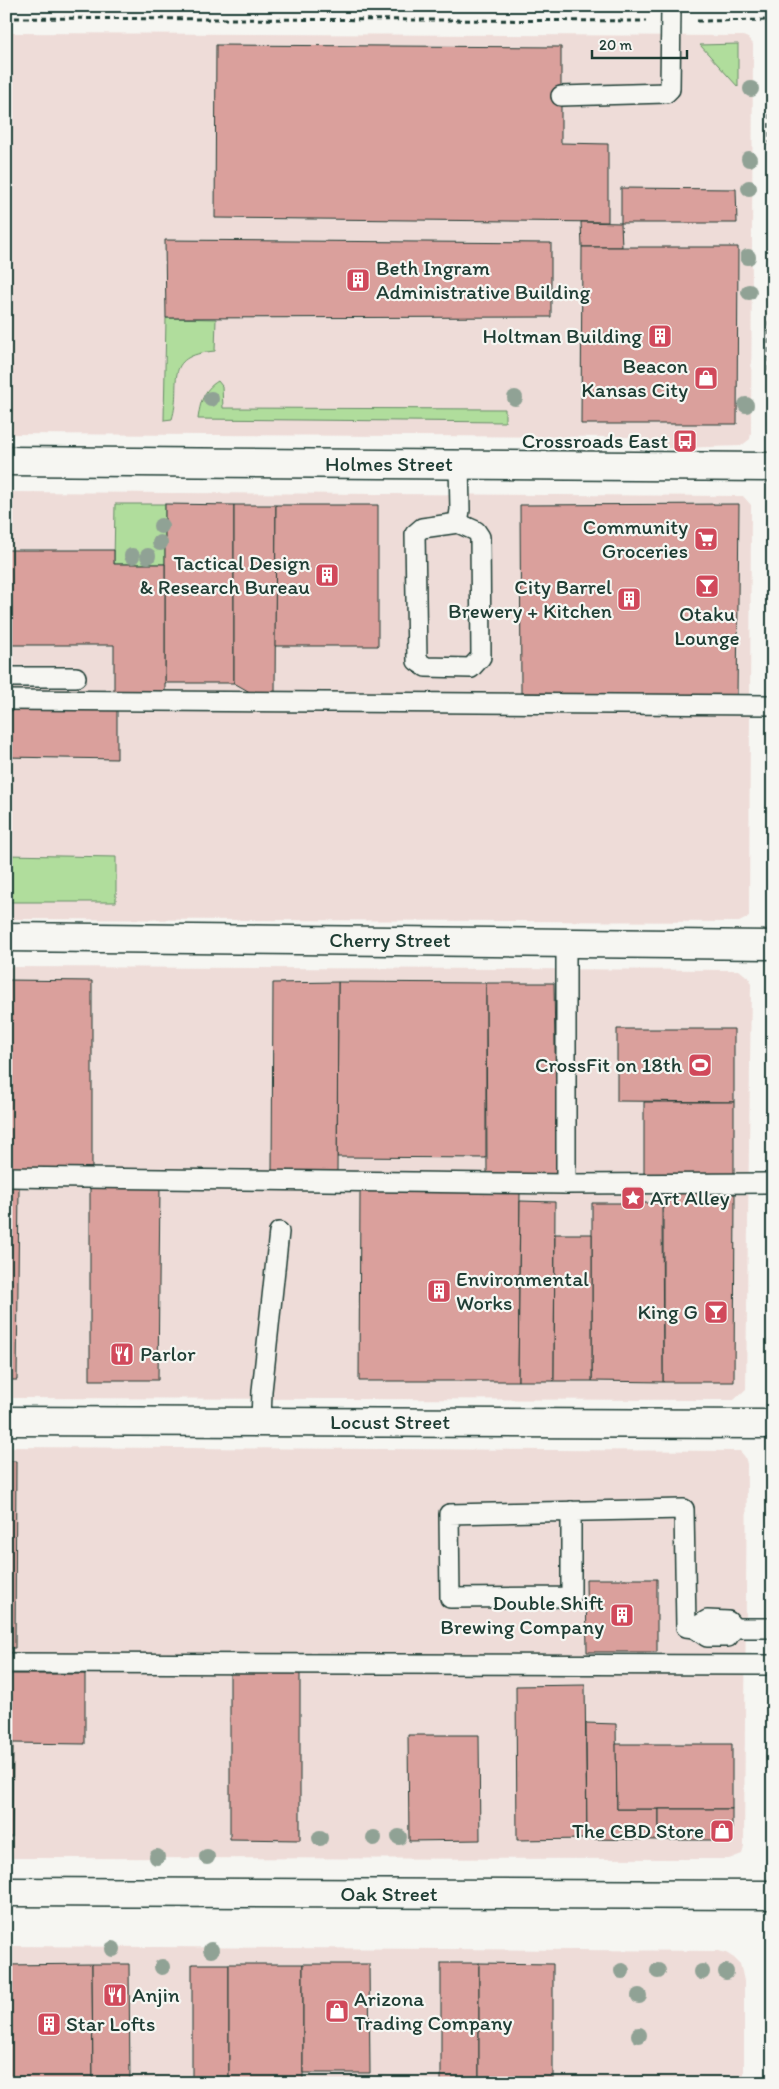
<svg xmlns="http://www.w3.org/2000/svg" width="779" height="2089" font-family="Itim,sans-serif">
<rect width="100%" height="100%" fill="#f6f6f2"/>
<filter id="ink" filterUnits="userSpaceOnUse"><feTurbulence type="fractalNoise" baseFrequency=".02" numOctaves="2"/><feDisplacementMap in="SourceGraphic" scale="10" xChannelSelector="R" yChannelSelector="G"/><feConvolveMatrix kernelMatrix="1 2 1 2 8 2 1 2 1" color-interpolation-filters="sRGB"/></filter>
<g filter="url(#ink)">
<g fill="#eedcd8">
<polygon points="6,33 743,36 748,38 753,44 753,49 751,433 750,439 741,446 646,449 636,444 631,437 6,434"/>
<polygon points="6,492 743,496 751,505 749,917 739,922 6,919"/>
<polygon points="6,967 739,970 750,979 751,985 746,1389 734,1400 727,1400 6,1398"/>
<polygon points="6,1447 740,1451 745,1457 747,1464 744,1847 742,1854 729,1859 6,1858"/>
<polygon points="6,1946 718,1951 726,1953 734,1958 740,1964 742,1972 744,1981 744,2083 6,2083"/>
</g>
<g fill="#b0dd9c" stroke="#688d68">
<polygon points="738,44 738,87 700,45"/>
<path d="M 166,318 L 216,319 L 215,351 C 160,356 183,384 172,419 L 164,420 Z"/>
<path d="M 218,381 L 222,386 L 223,408 L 505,409 L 505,422 L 198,419 C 200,403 203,390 218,381 Z"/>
<polygon points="115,504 165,504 165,564 114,564"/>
<polygon points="6,855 116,857 116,902 6,902"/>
</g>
<g fill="#daa09c" stroke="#1f3d34">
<polygon points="216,45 561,47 561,143 608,144 608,222 215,218"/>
<polygon points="621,188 736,189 737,223 621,223"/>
<polygon points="581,222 621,223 622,247 582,247"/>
<polygon points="165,240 551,243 551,317 166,318"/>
<polygon points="582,247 738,247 737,424 581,424"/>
<polygon points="165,504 234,505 234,683 165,683"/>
<polygon points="739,504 737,696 521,693 520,505"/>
<polygon points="234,505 276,505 275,695 255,695 234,683"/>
<polygon points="276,505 378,505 378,646 275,646"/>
<polygon points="6,550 114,550 114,564 165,564 165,694 114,694 114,645 6,645"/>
<polygon points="6,709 117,709 117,759 6,757"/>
<polygon points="6,980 92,981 92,1171 6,1170"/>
<polygon points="338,982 486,983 486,1158 337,1157"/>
<polygon points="338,982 337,1173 272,1173 273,983"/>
<polygon points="486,983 554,983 557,1175 487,1175"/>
<polygon points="617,1029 734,1029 734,1102 617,1101"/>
<polygon points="644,1102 734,1102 734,1177 644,1176"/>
<polygon points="6,1187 19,1187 17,1380 6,1380"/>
<polygon points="160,1187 158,1380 90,1380 90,1188"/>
<polygon points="360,1191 520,1191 518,1381 359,1381"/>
<polygon points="663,1192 735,1194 734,1382 663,1382"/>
<polygon points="520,1201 555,1202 554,1381 518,1381"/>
<polygon points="592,1203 662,1203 663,1382 592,1381"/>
<polygon points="555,1234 592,1234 592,1381 554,1381"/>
<polygon points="6,1461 16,1461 15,1648 6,1648"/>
<polygon points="586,1579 657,1579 657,1652 587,1652"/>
<polygon points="230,1672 300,1672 300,1840 230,1839"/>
<polygon points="6,1674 85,1674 85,1744 13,1743 12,1837 6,1837"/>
<polygon points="585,1685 587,1839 517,1840 516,1686"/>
<polygon points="586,1723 616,1724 617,1809 659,1809 659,1840 587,1839"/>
<polygon points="408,1735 479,1735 480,1840 409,1841"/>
<polygon points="616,1744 732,1744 732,1809 617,1809"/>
<rect x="659" y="1809" width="73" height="31"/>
<rect x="441" y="1963" width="38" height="120"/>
<polygon points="479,1963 553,1964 553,2083 479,2083"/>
<polygon points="92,1964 93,2083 6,2083 6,1965"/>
<polygon points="92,1964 129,1964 130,2083 93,2083"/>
<rect x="192" y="1964" width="37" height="119"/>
<rect x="229" y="1964" width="74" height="119"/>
<polygon points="303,1964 369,1964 370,2073 303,2073"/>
</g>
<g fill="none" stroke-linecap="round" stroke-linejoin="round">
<g stroke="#1f3d34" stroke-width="22">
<g id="service">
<polyline points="561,96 666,93 670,89 671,6"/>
<polygon points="458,523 476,531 480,537 481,657 471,668 426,667 417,661 415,534 422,528"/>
<polyline points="458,523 460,510 459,464"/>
<polyline points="6,677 76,677"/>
<polyline points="6,700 773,705"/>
<polyline points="6,1177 566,1184 773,1183"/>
<polyline points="566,1184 566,942"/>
<polyline points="261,1422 262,1391 279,1232"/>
<polyline points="571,1511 571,1597 450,1598 449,1514 684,1509 686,1627 694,1628"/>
<polygon points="707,1620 728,1621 734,1628 728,1637 707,1637 694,1628"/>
<polyline points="734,1628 773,1628"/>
<polyline points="6,1663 773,1665"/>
</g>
</g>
<g stroke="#1f3d34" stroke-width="31">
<g id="minor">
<polyline points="6,937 773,945"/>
<polyline points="6,1421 773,1424"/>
</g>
</g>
<g stroke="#1f3d34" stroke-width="31">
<polyline id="tertiary" points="6,461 773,467"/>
</g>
<g stroke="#1f3d34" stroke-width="31">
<polyline id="secondary" points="6,1892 773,1895"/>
</g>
<g stroke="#1f3d34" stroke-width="3" stroke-dasharray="5 4" stroke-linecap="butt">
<polyline points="770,6 769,429 773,436"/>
<polyline points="6,18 646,21"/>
<polyline points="697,21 773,20"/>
</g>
<use href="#service" stroke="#f6f6f2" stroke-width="19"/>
<use href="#minor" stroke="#f6f6f2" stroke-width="28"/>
<use href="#tertiary" stroke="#f6f6f2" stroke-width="28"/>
<use href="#secondary" stroke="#f6f6f2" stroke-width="28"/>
</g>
<g fill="#90a295">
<circle cx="751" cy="89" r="8"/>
<circle cx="749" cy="159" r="8"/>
<circle cx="749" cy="188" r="8"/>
<circle cx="748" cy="257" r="8"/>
<circle cx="749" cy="292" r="8"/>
<circle cx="515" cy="398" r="8"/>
<circle cx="211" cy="399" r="8"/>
<circle cx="746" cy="405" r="8"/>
<circle cx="161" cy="526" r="8"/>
<circle cx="160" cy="543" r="8"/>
<circle cx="132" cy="556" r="8"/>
<circle cx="148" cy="556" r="8"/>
<circle cx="399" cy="1837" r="8"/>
<circle cx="320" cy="1838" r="8"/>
<circle cx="374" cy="1838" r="8"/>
<circle cx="157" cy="1857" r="8"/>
<circle cx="207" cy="1857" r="8"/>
<circle cx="113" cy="1949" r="8"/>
<circle cx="211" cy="1950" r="8"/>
<circle cx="162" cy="1967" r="8"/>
<circle cx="622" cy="1971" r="8"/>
<circle cx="658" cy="1971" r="8"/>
<circle cx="702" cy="1972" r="8"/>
<circle cx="726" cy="1972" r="8"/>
<circle cx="639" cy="1996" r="8"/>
<circle cx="639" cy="2035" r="8"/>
</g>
</g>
<defs>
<g id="building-square" transform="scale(1.25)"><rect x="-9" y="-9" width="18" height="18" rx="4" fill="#d1495b" stroke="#f6f6f2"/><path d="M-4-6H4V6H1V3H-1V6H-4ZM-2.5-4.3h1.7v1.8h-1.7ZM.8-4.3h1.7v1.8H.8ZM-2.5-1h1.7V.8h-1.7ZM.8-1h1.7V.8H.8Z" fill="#fff"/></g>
<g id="shop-square" transform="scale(1.25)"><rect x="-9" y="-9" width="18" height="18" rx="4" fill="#d1495b" stroke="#f6f6f2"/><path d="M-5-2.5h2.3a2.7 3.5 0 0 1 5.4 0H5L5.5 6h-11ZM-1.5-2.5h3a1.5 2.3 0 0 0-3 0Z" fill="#fff"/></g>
<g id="bus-square" transform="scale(1.25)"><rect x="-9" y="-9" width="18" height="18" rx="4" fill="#d1495b" stroke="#f6f6f2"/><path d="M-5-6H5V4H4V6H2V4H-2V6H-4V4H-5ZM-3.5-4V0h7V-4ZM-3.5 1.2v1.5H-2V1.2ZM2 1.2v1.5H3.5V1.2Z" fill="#fff"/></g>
<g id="supermarket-square" transform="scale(1.25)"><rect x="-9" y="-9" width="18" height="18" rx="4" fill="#d1495b" stroke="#f6f6f2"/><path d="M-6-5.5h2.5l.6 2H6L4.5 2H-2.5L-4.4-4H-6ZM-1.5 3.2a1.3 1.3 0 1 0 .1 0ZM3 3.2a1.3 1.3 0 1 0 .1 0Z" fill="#fff"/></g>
<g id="bar-square" transform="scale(1.25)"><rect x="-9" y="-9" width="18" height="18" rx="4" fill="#d1495b" stroke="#f6f6f2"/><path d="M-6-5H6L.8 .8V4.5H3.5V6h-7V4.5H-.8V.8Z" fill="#fff"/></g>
<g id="stadium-square" transform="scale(1.25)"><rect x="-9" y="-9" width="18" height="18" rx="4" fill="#d1495b" stroke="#f6f6f2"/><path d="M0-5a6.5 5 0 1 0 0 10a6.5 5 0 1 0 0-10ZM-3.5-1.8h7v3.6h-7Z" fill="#fff"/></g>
<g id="sight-square" transform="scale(1.25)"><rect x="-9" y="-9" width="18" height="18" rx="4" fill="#d1495b" stroke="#f6f6f2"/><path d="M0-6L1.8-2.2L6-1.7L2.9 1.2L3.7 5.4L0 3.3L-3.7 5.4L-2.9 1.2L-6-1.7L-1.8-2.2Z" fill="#fff"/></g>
<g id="restaurant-square" transform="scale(1.25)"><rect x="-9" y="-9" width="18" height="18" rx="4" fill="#d1495b" stroke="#f6f6f2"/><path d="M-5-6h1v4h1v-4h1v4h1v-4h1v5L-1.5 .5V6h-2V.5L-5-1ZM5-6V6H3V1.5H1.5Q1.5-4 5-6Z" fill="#fff"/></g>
</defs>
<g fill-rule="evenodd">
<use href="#building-square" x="358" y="280"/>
<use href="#building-square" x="660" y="336"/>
<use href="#shop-square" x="706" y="378"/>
<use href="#bus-square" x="685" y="441"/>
<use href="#supermarket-square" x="706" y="539"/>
<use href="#building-square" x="327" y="575"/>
<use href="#bar-square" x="707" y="586"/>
<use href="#building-square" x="629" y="599"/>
<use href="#stadium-square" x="700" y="1065"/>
<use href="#sight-square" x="633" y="1198"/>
<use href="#building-square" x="439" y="1291"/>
<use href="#bar-square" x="716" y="1312"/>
<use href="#restaurant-square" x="122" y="1354"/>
<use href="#building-square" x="622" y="1615"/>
<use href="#shop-square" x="722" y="1831"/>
<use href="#restaurant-square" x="115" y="1995"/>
<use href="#shop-square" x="337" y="2011"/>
<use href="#building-square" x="49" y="2024"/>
</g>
<g text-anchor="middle" stroke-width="4.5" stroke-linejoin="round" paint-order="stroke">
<g font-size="21" fill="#1f3d34" stroke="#f6f6f2" text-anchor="end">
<text x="376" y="275" text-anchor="start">Beth Ingram<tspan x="376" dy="24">Administrative Building</tspan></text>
<text x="642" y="343">Holtman Building</text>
<text x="688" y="373">Beacon<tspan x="688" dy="24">Kansas City</tspan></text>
<text x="668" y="448">Crossroads East</text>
<text x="688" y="534">Community<tspan x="688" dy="24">Groceries</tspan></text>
<text x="310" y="570">Tactical Design<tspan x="310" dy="24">&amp; Research Bureau</tspan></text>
<text x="612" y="594">City Barrel<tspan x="612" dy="24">Brewery + Kitchen</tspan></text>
<text x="707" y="621" text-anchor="middle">Otaku<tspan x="707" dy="24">Lounge</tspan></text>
<text x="682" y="1072">CrossFit on 18th</text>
<text x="650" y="1205" text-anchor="start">Art Alley</text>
<text x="456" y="1286" text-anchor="start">Environmental<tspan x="456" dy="24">Works</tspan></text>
<text x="698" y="1319">King G</text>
<text x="140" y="1361" text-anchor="start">Parlor</text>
<text x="604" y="1610">Double Shift<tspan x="604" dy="24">Brewing Company</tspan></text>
<text x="704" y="1838">The CBD Store</text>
<text x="132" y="2002" text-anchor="start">Anjin</text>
<text x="354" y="2006" text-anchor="start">Arizona<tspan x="354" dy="24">Trading Company</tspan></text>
<text x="66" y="2031" text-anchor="start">Star Lofts</text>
</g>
<g font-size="21" fill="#1f3d34" stroke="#f6f6f2">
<text x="389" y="471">Holmes Street</text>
<text x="390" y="947">Cherry Street</text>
<text x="390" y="1429">Locust Street</text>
<text x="389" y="1901">Oak Street</text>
</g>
</g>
<rect width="779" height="2089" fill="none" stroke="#f6f6f2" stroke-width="25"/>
<rect x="12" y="12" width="754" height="2064" fill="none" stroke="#1f3d34" stroke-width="2" filter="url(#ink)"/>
<path d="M592 50v8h95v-8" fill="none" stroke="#1f3d34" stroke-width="2.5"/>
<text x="599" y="50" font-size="15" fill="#1f3d34" stroke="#f6f6f2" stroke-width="4" paint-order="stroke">20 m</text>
</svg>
